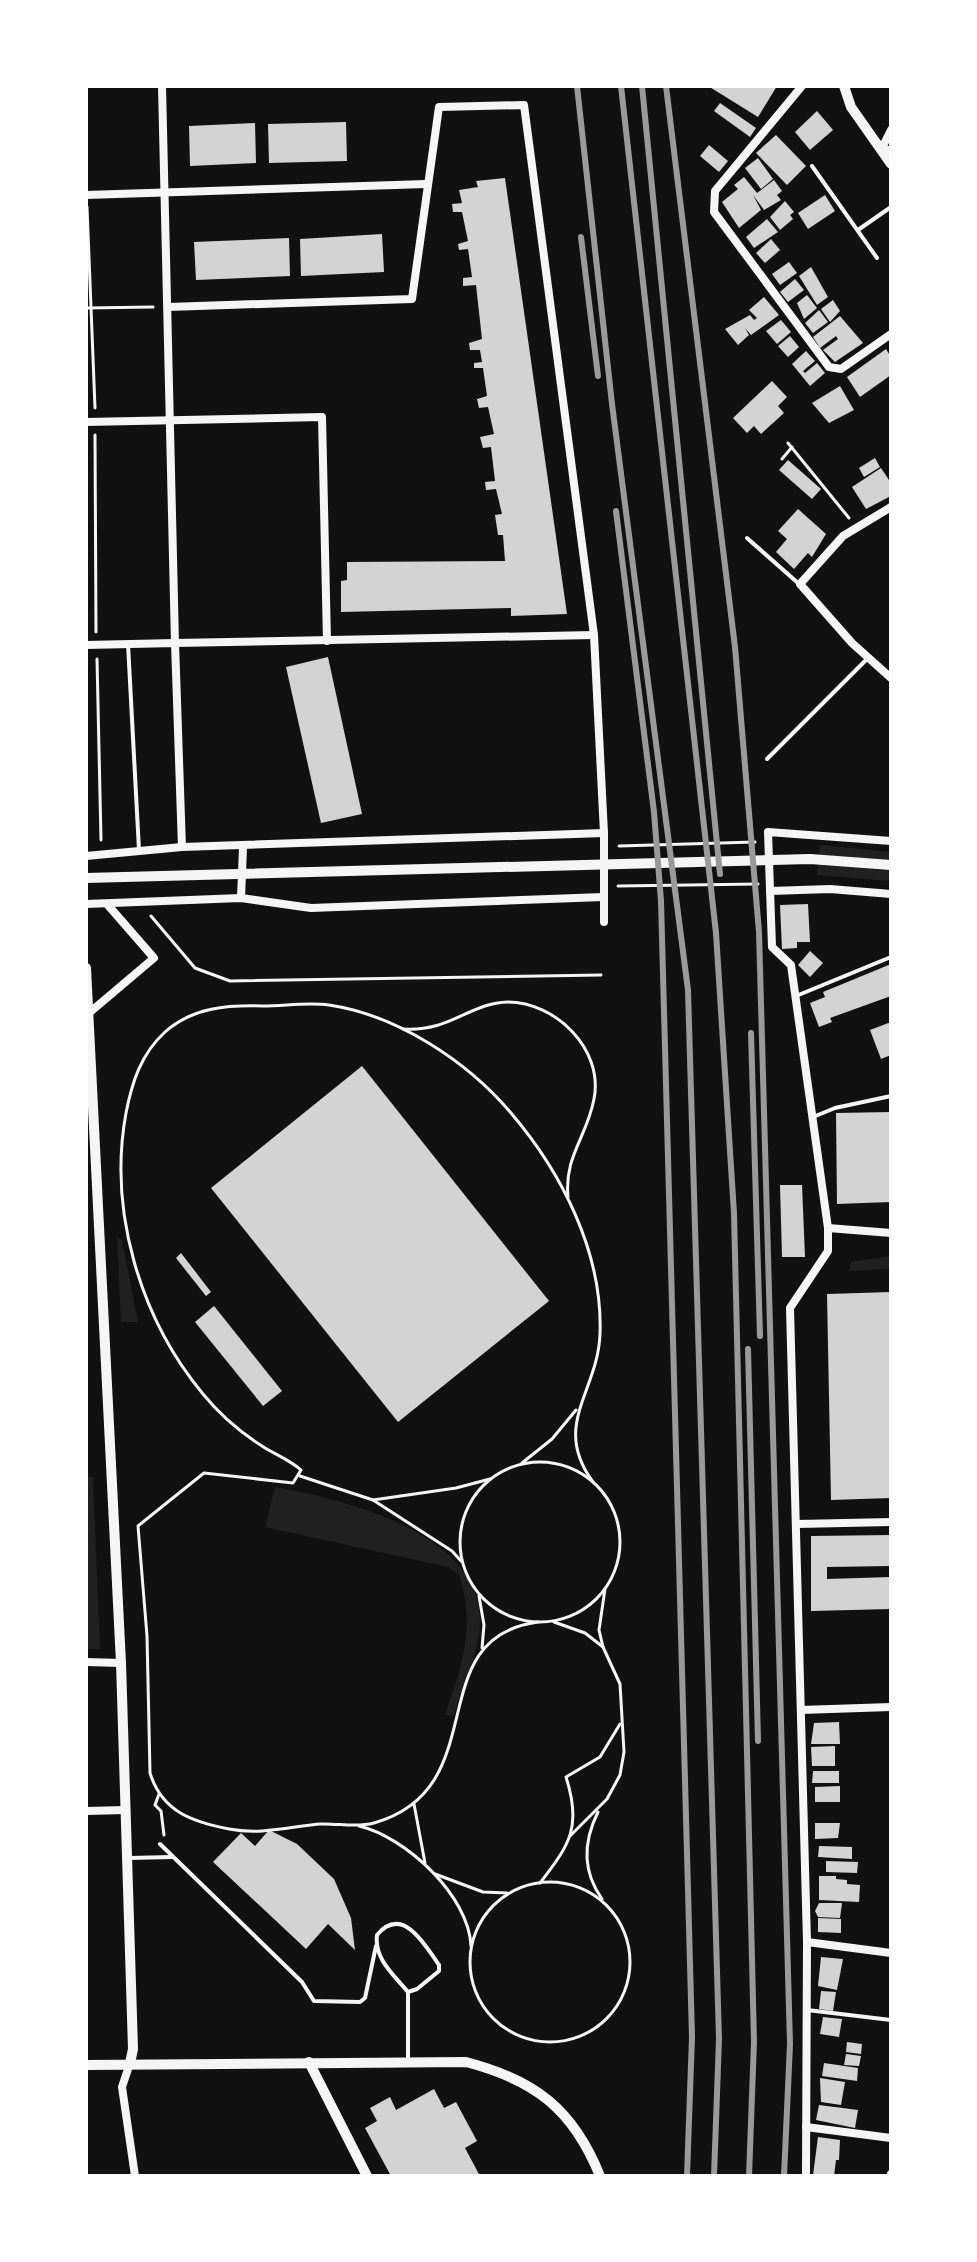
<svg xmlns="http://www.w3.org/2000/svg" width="977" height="2262" font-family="'Nunito Sans',sans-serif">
<rect width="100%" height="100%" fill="#111"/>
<g fill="#202020">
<polygon points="820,845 891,852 891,881 817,875"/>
<polygon points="117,1236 122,1240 138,1322 121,1322"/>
<polygon points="891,1256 891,1269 850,1271 851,1262"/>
<polygon points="86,1476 93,1477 100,1649 86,1649"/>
<path d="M 275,1487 C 343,1499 481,1532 480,1622 C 480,1653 462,1686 454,1716 L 445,1715 C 462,1666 476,1625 459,1574 L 448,1567 L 265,1527 Z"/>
</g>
<g fill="#d3d3d3">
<polygon points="708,86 777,86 758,117"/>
<polygon points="720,103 756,128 750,137 714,111"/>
<polygon points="817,111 833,130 810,150 795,132"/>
<polygon points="346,122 347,161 269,163 268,124"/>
<polygon points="255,123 256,163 190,166 189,126"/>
<polygon points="776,135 806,166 787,185 756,153"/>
<polygon points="709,145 728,161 719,172 700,156"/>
<polygon points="758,158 773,179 761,189 745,168"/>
<polygon points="744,177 757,193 774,180 782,191 777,195 781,200 764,210 753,195 761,210 739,228 722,202 738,189 734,185"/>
<polygon points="505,178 567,614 511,616 511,608 341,612 341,581 347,580 347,562 505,561 503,535 498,535 495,515 502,514 496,489 486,490 485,482 495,481 491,447 483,448 480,437 494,434 488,407 479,408 477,399 487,396 483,368 474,368 474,363 482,362 480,350 470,350 469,343 482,339 476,285 463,286 463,278 472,277 468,249 459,250 458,244 468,241 462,212 453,212 452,204 462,203 459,190 478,187 476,181"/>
<polygon points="825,195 835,211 808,229 798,213"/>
<polygon points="785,201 794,212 790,215 793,219 780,230 770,217"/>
<polygon points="767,219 778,232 754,248 746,237"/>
<polygon points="382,234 384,272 301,276 300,239"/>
<polygon points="289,238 290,276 196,280 194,242"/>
<polygon points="771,239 780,250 765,263 756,253"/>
<polygon points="789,262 797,273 780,285 772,274"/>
<polygon points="811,267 828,297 817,305 799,276"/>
<polygon points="795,279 804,290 788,302 780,292"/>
<polygon points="807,295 817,308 804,319 797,303"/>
<polygon points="764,297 779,315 751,335 745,328 749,335 738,345 725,329 750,315 754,320 757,318 749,310"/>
<polygon points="833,300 840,311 830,322 821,309"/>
<polygon points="819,310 828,322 813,333 805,323"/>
<polygon points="840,316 863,343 835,362 823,350 838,339 836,336 820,348 813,337"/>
<polygon points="781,320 791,332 777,344 766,331"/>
<polygon points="790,336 799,347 788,357 778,346"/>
<polygon points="886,349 891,357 891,375 860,397 847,377"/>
<polygon points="806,351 815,361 803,371 805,373 817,363 825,373 810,386 792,364"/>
<polygon points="772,381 787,397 778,406 784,413 761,434 754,426 747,433 733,418"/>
<polygon points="840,386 854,410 829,423 812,403"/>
<polygon points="875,458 880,467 864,477 859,468"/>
<polygon points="788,460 821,489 812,499 779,470"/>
<polygon points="881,468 891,483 891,496 866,509 852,487"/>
<polygon points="798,509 826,534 812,557 808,553 794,569 776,552 787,539 778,531"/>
<polygon points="328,657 362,814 321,823 286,667"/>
<polygon points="808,904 810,942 797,942 797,948 782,949 780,905"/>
<polygon points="810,951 823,963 810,977 798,965"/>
<polygon points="891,964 891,996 830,1018 832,1022 819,1027 810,1003 825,997 823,992"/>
<polygon points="891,1022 891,1055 881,1059 870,1030"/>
<polygon points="362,1066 549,1301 398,1422 211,1188"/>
<polygon points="891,1112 891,1202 837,1204 836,1113"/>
<polygon points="780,1185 802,1185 805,1257 782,1257"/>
<polygon points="181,1253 211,1292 206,1296 176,1258"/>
<polygon points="891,1292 891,1498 831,1500 827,1294"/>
<polygon points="214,1306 282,1391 263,1406 195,1322"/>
<polygon points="891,1535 891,1566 827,1567 827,1579 891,1577 891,1609 811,1611 811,1536"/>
<polygon points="839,1722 840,1744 811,1744 814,1723"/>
<polygon points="835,1746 835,1766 812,1766 811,1747"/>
<polygon points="813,1771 839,1771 839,1783 812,1783"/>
<polygon points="840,1786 840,1802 815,1802 815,1787"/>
<polygon points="815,1823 840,1823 838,1838 815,1839"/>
<polygon points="269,1830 297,1844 334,1879 351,1918 355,1950 328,1924 306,1949 213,1862 241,1833 255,1846"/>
<polygon points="819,1846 852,1847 852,1859 818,1857"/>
<polygon points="826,1861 858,1862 857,1873 826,1872"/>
<polygon points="819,1876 836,1876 836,1879 847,1880 847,1884 860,1885 859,1902 819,1900"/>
<polygon points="819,1903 842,1903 840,1918 818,1917 815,1911"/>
<polygon points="818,1918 841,1919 841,1933 818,1932"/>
<polygon points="821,1957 843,1959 837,1990 818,1986"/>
<polygon points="821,1991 836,1992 833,2011 819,2009"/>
<polygon points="823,2017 842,2019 839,2037 820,2034"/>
<polygon points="847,2042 862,2044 861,2054 846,2052"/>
<polygon points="846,2054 861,2056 859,2066 844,2065"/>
<polygon points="824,2063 858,2068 857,2081 822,2076"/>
<polygon points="820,2078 845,2082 841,2105 821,2102"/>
<polygon points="434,2089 444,2108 456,2102 477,2141 465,2148 480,2176 391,2176 365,2128 377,2121 370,2108 390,2097 396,2110"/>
<polygon points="819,2105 858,2110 855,2128 816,2120"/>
<polygon points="818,2137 840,2140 839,2160 836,2160 834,2176 813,2175"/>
</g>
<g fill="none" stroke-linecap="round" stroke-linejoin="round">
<g stroke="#f5f5f5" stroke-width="3">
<polyline points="87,207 95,408"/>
<polyline points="86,308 153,307"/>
<polyline points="95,435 96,632"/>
<polyline points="788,443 849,518"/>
<polyline points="782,459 792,447"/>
<polyline points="97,659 101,840"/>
<polyline points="619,846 755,842"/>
<polyline points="618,886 758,884"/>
<polyline points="151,916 195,968 230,981 601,975"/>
<path d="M 403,1029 C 451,1032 469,1003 508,1002 C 555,1002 604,1049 594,1099 C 587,1137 564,1156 568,1197"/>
<circle cx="540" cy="1542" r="80"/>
<polyline points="522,1463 552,1439 576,1410"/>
<polyline points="300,1476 373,1500 456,1488 490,1479"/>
<polyline points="373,1500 452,1551 461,1561"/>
<polyline points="479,1596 484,1625 482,1648"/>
<path d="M 538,1622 C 418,1638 497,1788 374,1823 C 356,1828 338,1823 319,1824 C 289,1827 260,1835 229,1829 C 193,1822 162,1812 150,1773 L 147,1636 L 138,1526 L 204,1473 L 293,1483 L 301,1470 C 290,1460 274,1454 262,1446 C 240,1432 220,1415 203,1394 C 140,1318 108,1211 126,1113 C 132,1082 141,1054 165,1032 C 193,1007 228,1005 263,1006 C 285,1006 307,1002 329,1005 C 397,1015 467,1061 511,1113 C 562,1173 603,1253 600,1334 C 598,1392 551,1425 593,1482"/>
<polyline points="554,1622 585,1633 603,1647"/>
<polyline points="159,1794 155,1805 161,1811 164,1835"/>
<polyline points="414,1804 425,1863"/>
<path d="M 598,1812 C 583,1842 582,1871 602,1899"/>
<path d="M 359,1826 C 406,1837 469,1896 471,1946"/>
<polyline points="570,1836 607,1799 620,1775 624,1752 620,1684 603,1647 599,1630 605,1589"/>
<polyline points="435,1874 483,1892 507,1893"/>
<circle cx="550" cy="1962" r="80"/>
<path d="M 540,1883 C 570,1844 582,1827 566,1777 L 600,1757 L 620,1724"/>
</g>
<g stroke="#f5f5f5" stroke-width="4">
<polyline points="812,166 877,258"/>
<polyline points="858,230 891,207"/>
<polyline points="747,538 798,583"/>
<polyline points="128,644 139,850"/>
<polyline points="767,759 867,659"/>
<polyline points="796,996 891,957"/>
<polyline points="813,1117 835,1108 891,1096"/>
<polyline points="160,1844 302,1982 314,2001 360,2002 365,1998 376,1946"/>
<polyline points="129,1858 172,1857"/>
<polyline points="807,2010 891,2020"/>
<path d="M 408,2060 L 408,1992 L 417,1989 L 439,1971 L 439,1965 C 424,1943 402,1905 377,1935 C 374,1959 394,1975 408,1992"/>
</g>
<g stroke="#f5f5f5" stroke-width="8">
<polyline points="162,86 175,643 594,635"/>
<polyline points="802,86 715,191 714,212 829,367 841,369 891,334"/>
<polyline points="891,130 881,150 891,150"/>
<polyline points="86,195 426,184"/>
<polyline points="168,307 412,299 439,107 524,105 594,635 604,833 604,922"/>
<polyline points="86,422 322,417 327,641"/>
<polyline points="891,507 843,536 800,584 852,643 891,678"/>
<polyline points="86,645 175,643 182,847"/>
<polyline points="86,856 182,847 604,833"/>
<polyline points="770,891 830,889 891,894"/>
<polyline points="241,898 243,848"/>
<polyline points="86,904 241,898 311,908 603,897"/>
<polyline points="89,1013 154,958 107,904"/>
<polyline points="828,1228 791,965 772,947 768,832 891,841"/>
<polyline points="797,1524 891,1522"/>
<polyline points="86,1662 121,1663"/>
<polyline points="801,1710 891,1707"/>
<polyline points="86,1811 125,1810"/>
<polyline points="807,1942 891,1953"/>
<polyline points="130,2063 122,2087 135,2176"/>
<polyline points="806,2127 891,2138"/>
<polyline points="806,2176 807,1942 790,1308 828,1251 828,1228 891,1233"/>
<polyline points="891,2176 891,2174"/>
</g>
<g stroke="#f5f5f5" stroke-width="10">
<polyline points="844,86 851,107 891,164"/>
<polyline points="86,878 810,859 891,865"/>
<polyline points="86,968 121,1663 133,2049 130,2063"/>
<polyline points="309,2062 367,2176"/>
<path d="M 86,2065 L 466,2062 C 535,2080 573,2109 600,2176"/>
</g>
<g stroke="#9a9a9a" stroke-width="6">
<polyline points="577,86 612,404 688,990 719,2039 714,2176"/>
<polyline points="621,86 716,933 734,1213 754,2042 749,2176"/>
<polyline points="642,86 720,874"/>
<polyline points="666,86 735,647 759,932 790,2044 784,2176"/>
<polyline points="581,237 598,376"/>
<polyline points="616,511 654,812 661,901 692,2037 687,2176"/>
<polyline points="751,1033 760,1336"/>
<polyline points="748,1349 758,1741"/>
</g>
</g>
<rect width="977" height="2262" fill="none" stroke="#ffffff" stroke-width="176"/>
</svg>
